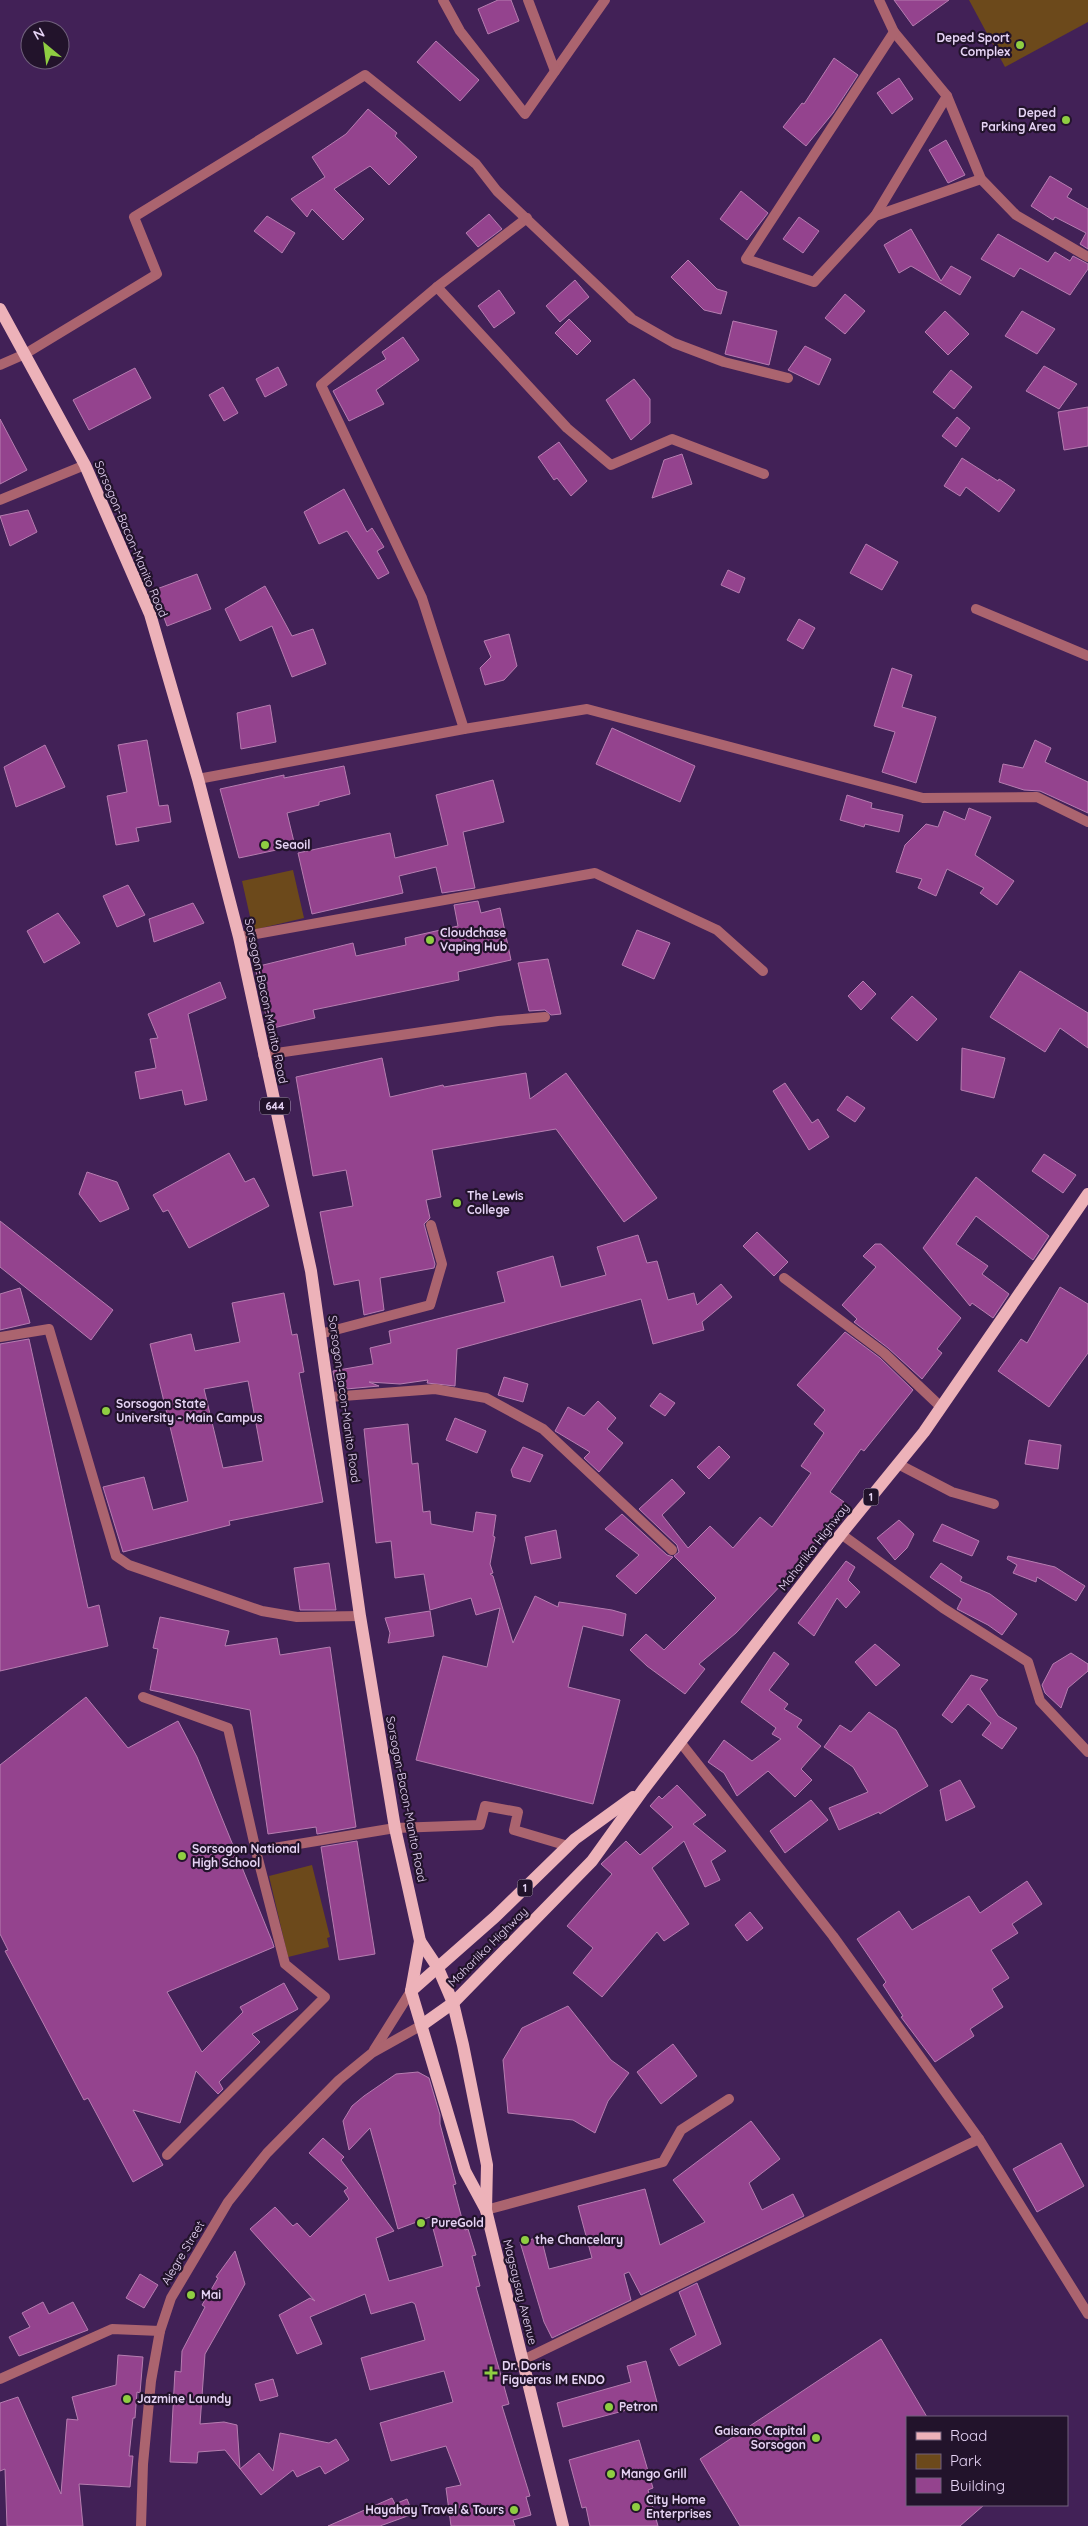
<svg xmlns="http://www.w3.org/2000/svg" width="1088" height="2526" font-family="Quicksand,sans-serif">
<rect width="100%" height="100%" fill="#422157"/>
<g fill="#6c491b">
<polygon points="969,0 1088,0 1088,22 1005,67"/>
<polygon points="293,870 304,918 253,930 242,881"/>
<polygon points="312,1865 330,1937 327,1938 329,1947 288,1957 269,1876"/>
</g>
<g fill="#94438e" stroke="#b67db0" fill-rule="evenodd">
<polygon points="498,0 511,0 519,21 488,34 478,9"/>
<polygon points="894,0 949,0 913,26"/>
<polygon points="436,41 479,80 460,101 417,62"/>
<polygon points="834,58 858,75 833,113 806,146 783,127 802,103 804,104"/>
<polygon points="899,78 913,99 892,114 877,93"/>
<polygon points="368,109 397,133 395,136 417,157 389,185 370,166 334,189 364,219 343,240 312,209 307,217 291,199 325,177 312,157 346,134"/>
<polygon points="946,140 965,175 948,183 929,150"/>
<polygon points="1050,176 1072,189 1067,197 1088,209 1088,249 1080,244 1086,233 1055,217 1053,220 1031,206"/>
<polygon points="741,191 768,213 747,240 720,219"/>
<polygon points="489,214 502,229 478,247 466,233"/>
<polygon points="267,216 295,233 282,253 254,231"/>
<polygon points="799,217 819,231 803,253 783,239"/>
<polygon points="911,229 941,281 951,266 971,277 960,295 911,266 899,273 884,245"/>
<polygon points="998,234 1048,262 1055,252 1070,261 1073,256 1088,264 1088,269 1070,295 1020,268 1014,277 981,259"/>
<polygon points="688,260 717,289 727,292 721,314 704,310 671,277"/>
<polygon points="575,280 589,297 560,322 546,306"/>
<polygon points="499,290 515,313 494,328 478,306"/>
<polygon points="845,294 865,311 845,334 825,318"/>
<polygon points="945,311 969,334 948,355 925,332"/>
<polygon points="1022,311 1055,329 1037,354 1005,336"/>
<polygon points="569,319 591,341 577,355 555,333"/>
<polygon points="733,321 777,331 769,365 725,354"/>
<polygon points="403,337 419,360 376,390 384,404 349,421 333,391 386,359 382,352"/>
<polygon points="805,346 831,359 819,385 788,370"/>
<polygon points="1044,366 1077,384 1059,409 1026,391"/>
<polygon points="278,367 287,385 265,397 256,379"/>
<polygon points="135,368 151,398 89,430 73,400"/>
<polygon points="951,370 972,387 954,409 933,392"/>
<polygon points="634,379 650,399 650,423 631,440 606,400"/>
<polygon points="223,387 238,413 224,421 209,395"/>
<polygon points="1088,407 1088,446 1064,450 1058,412"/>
<polygon points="957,417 970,428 956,447 942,436"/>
<polygon points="0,419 27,470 0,484"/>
<polygon points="559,442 587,481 571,496 557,478 554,480 538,457"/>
<polygon points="682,454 692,484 652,498 664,460"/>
<polygon points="962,458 998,481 999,479 1015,490 999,512 966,487 960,496 944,486"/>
<polygon points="344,489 367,532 372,528 384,547 377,551 389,573 378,579 347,531 319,544 304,512"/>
<polygon points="28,510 37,532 10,546 0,516"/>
<polygon points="866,544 898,562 882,590 850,573"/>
<polygon points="728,570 745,578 739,593 721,585"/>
<polygon points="197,574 211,609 167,626 154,590"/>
<polygon points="265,586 292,636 313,629 326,664 292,677 272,626 240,641 225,609"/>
<polygon points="799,619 815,628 803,649 787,640"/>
<polygon points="509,634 517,666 504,680 485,685 480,668 491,657 484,641"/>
<polygon points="892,668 912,675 902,707 936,717 916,783 882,772 895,732 874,726"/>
<polygon points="270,705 276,742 241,749 237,713"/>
<polygon points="612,728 695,766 680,802 596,764"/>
<polygon points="147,740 159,806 168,805 171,822 136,828 139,841 116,845 107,796 127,792 118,745"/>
<polygon points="1035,740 1051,748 1045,762 1088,782 1088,813 1040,791 1024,790 999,782 1003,764 1023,768"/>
<polygon points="45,745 65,787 16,807 4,767"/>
<polygon points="344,766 350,794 319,802 319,805 287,813 295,846 239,858 220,789 284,775 284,778"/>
<polygon points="493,780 504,822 463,832 475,888 442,893 436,867 399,876 403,893 312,914 298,853 390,833 395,858 448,845 436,795"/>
<polygon points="847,795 872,803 871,808 903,815 899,832 865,824 864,827 840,820"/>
<polygon points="969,808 991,817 975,855 1014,881 997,905 980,893 984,888 947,869 936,896 918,888 922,879 896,872 905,845 926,824 938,827 944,811 965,820"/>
<polygon points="128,885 145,915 117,927 103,896"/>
<polygon points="478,901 481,913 500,908 511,960 458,972 459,980 313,1010 315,1018 269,1029 255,967 353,943 356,956 406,945 405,938 458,926 454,905"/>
<polygon points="193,903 204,923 154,942 149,919"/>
<polygon points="58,913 80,943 44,963 27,931"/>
<polygon points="637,930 670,943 654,979 622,965"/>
<polygon points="548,959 561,1014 551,1015 545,1010 529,1011 518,963"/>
<polygon points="1020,971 1088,1013 1088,1048 1060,1028 1045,1052 990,1017"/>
<polygon points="863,981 876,994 861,1010 848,996"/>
<polygon points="220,982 226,998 188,1014 207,1100 185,1105 182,1090 140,1099 135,1072 156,1068 150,1039 158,1038 148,1014"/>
<polygon points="912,996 937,1019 917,1041 891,1018"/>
<polygon points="962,1048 1005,1058 994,1098 961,1090"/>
<polygon points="382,1058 390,1097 443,1085 444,1087 526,1073 530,1099 566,1073 657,1198 624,1222 556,1129 432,1150 441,1197 426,1200 430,1218 424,1224 435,1264 434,1268 380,1278 384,1310 364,1315 359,1280 334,1285 320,1212 353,1206 346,1170 313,1176 296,1077"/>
<polygon points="785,1083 812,1123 818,1119 829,1137 809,1150 773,1091"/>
<polygon points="847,1096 865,1108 855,1122 837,1110"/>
<polygon points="229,1153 245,1182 254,1178 269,1206 189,1248 168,1210 163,1212 153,1195"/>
<polygon points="1044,1154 1076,1175 1063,1193 1032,1171"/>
<polygon points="87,1172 117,1182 129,1209 100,1222 79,1194"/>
<polygon points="976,1177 1049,1236 1033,1260 976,1216 956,1244 988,1266 982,1274 1009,1294 993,1318 972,1303 970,1306 923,1248"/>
<polygon points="0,1221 113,1310 91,1340 0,1267"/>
<polygon points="757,1232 788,1262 774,1276 743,1246"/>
<polygon points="638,1235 647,1263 657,1261 668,1300 694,1293 697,1305 721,1284 732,1297 702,1322 704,1330 653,1344 641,1299 457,1349 455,1386 427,1383 428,1380 400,1384 369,1382 379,1386 346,1389 345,1381 335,1381 333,1371 373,1364 370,1348 391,1343 389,1331 505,1302 497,1272 553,1256 561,1287 606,1275 597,1247"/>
<polygon points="875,1244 881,1244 961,1318 937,1349 942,1353 922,1379 888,1348 854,1322 857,1319 842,1305 876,1267 863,1256"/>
<polygon points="1060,1287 1088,1304 1088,1353 1049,1407 998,1371 1021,1339 1027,1343"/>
<polygon points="20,1288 30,1323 0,1330 0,1294"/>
<path d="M 284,1293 L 292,1335 L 297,1334 L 304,1372 L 299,1373 L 323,1502 L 229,1521 L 230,1525 L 123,1552 L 103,1487 L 144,1477 L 153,1510 L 188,1501 L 150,1344 L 191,1334 L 195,1351 L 240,1342 L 232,1303 ZM 248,1381 L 263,1461 L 223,1468 L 204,1389 Z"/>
<polygon points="845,1332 880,1358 913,1390 864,1451 861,1449 830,1492 844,1502 807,1553 784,1582 736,1633 699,1664 705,1669 685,1694 647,1666 630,1650 646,1634 664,1650 716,1598 674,1556 679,1552 677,1545 639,1509 672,1479 685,1493 662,1515 688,1548 710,1526 733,1548 760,1517 772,1527 811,1473 801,1466 824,1433 814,1424 825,1410 797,1385"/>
<polygon points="29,1339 88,1608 99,1605 108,1646 0,1671 0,1344"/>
<polygon points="504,1377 528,1384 523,1402 498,1395"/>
<polygon points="660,1393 675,1403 665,1416 650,1406"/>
<polygon points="598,1401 616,1418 607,1429 623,1443 599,1472 584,1458 590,1452 555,1431 568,1407 584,1416"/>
<polygon points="455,1418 486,1431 477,1453 446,1440"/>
<polygon points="408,1424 412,1464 418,1463 423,1512 430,1511 431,1524 473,1532 476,1512 496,1515 493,1536 495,1537 490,1564 493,1573 490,1574 493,1576 513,1643 535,1596 558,1607 559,1602 612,1610 626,1614 623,1636 583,1626 568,1687 620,1700 593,1804 416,1760 443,1656 487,1667 500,1608 476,1615 471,1598 430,1610 424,1574 395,1578 391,1541 376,1543 364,1429"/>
<polygon points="1029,1440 1061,1445 1058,1469 1025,1464"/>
<polygon points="719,1446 730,1457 709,1479 697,1467"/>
<polygon points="523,1447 543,1455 530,1482 513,1477 511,1470"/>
<polygon points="622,1514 667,1555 673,1557 636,1594 616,1576 639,1555 605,1529"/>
<polygon points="899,1520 914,1534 907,1548 895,1560 877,1538"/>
<polygon points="942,1524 979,1541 972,1556 933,1541"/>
<polygon points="556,1530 561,1558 531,1564 525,1537"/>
<polygon points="1008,1556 1055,1567 1085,1586 1076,1601 1037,1577 1036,1582 1013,1573 1017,1565 1007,1559"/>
<polygon points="846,1561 855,1567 848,1580 860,1592 846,1608 837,1598 814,1636 798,1623"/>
<polygon points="329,1563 336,1610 300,1610 294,1568"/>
<polygon points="941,1563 962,1577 960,1581 990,1594 1017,1614 1002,1635 988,1625 957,1609 962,1599 930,1577"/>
<polygon points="430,1611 434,1636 388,1643 390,1633 385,1618"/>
<polygon points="160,1617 229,1631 225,1646 277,1638 280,1655 330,1647 356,1827 317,1834 316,1827 268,1834 250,1710 150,1690 158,1649 153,1648"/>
<polygon points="875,1644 900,1665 876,1686 855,1662"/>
<polygon points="774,1652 789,1664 769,1690 788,1704 784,1709 802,1720 797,1727 821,1746 801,1769 812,1780 795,1797 768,1771 737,1796 724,1773 708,1762 724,1740 752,1761 781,1739 772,1734 776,1728 741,1702"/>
<polygon points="1071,1653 1088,1664 1088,1671 1068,1688 1061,1708 1045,1693 1042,1685 1053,1664"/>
<polygon points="971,1675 988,1680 980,1689 998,1716 1017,1728 1002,1749 982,1735 991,1723 968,1704 952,1723 942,1715"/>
<polygon points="86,1697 128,1748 178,1721 197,1757 272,1941 274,1947 167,1992 202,2052 243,2012 240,2007 284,1983 298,2009 252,2034 260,2042 219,2082 223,2089 218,2094 196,2071 180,2123 133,2110 163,2165 133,2182 88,2098 84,2100 5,1951 8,1950 0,1934 0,1765"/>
<polygon points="869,1712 896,1730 928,1786 880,1814 879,1812 839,1830 829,1808 868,1792 853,1767 824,1747 840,1725 851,1732"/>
<polygon points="960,1780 975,1807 946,1821 940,1790"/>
<polygon points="677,1785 706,1815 693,1824 726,1851 711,1861 720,1880 705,1887 684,1841 652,1868 689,1924 664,1941 657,1932 602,1997 573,1973 593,1948 567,1926 612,1874 601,1864 626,1841 640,1855 673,1827 650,1806 659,1796 662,1799"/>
<polygon points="811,1800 828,1820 785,1853 770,1831"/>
<polygon points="357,1841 375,1954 339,1960 321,1847"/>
<polygon points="1027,1881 1042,1904 1012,1924 1018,1933 991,1950 1009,1978 992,1989 1003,2007 970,2029 974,2036 935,2062 901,2017 903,2016 883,1985 886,1982 857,1939 899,1911 912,1930 969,1896 980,1913"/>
<polygon points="750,1912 763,1928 747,1941 735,1925"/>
<polygon points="568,2006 611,2060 629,2073 608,2101 595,2133 573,2120 508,2113 503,2060 522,2028"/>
<polygon points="673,2044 697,2076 661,2104 637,2072"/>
<polygon points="418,2072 429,2078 440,2115 440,2124 456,2184 453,2185 465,2230 468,2229 476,2255 472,2256 480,2286 476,2287 509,2404 502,2406 530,2496 526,2497 531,2515 513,2520 515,2526 451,2526 446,2488 461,2485 446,2446 391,2461 380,2423 453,2402 444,2371 370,2390 361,2358 425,2340 415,2304 412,2302 371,2314 365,2294 310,2317 322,2344 297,2354 279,2315 310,2298 315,2301 250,2229 275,2207 293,2226 297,2223 310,2237 349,2199 344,2191 348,2188 309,2153 323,2138 344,2157 341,2160 394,2231 376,2238 389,2281 443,2266 430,2217 398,2229 370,2128 349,2150 343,2121 352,2106 364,2096 396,2074"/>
<polygon points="751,2121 780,2159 749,2183 762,2210 793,2194 804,2216 641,2295 629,2272 624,2274 631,2300 552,2338 544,2322 520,2242 541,2237 549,2269 592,2258 578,2206 645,2189 660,2245 705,2222 673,2180"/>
<polygon points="1061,2143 1084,2186 1037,2212 1013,2169"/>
<polygon points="235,2251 245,2284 205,2354 200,2424 224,2422 237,2425 240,2469 259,2453 273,2471 280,2433 329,2443 336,2439 349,2460 325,2474 320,2466 297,2477 293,2470 261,2495 225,2450 198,2452 197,2463 170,2462 175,2371 181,2372 182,2351 205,2307 202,2305 218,2278 216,2277"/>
<polygon points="140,2274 158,2285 144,2308 126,2298"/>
<polygon points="697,2283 721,2344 679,2366 670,2349 696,2335 679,2292"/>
<polygon points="43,2302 49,2314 73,2302 88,2330 19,2356 9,2337 30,2327 22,2313"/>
<polygon points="881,2339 927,2417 907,2417 907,2505 984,2505 960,2526 740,2526 700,2459"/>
<polygon points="118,2355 143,2357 140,2393 137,2392 135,2418 133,2418 129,2456 133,2456 130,2487 79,2484 83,2526 7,2526 5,2469 0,2471 0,2403 18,2397 61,2494 67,2419 78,2420 72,2397 116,2385"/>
<polygon points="646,2361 657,2402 563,2427 557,2403 631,2382 627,2366"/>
<polygon points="273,2379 278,2396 260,2401 255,2384"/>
<polygon points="639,2440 653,2488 648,2490 658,2526 590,2526 586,2507 582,2508 569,2460"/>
<polygon points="392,2498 395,2504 407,2499 413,2514 380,2526 328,2526"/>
</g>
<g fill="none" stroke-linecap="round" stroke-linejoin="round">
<g stroke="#ab646f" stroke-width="10">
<polyline points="320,1334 430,1305 442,1264 431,1225"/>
<polyline points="0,1337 49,1329 116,1556 129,1565 262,1611 297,1617 360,1616"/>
<polyline points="143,1697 228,1728 256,1851 395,1828 480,1825 485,1806 518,1812 514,1830 568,1846"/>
<polyline points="167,2155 325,1997 285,1964 256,1851"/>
</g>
<g stroke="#ab646f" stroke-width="10">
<polyline points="443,0 460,31 525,114 605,0"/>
<polyline points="528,0 555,71"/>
<polyline points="879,0 894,32 947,96 981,179 1016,215 1088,257"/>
<polyline points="894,32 746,259 814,282 875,216 981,179"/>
<polyline points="875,216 947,96"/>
<polyline points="437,287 527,218"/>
<polyline points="0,365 25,354 157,274 134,217 365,75 476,164 497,191 632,319 674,343 724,362 788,378"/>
<polyline points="0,500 85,465"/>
<polyline points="976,609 1088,656"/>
<polyline points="464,729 422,598 321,385 437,287 567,428 611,465 672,439 764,474"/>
<polyline points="239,937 595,873 717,930 763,971"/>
<polyline points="263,1055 498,1021 545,1017"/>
<polyline points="784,1278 884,1353 941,1407"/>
<polyline points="330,1397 435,1389 486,1398 543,1429 672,1550"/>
<polyline points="898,1464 952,1492 994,1504"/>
<polyline points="841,1534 943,1608 1028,1662 1040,1701 1088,1752"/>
<polyline points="681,1743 833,1936 979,2139 1088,2314"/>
<polyline points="486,2210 663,2162 681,2130 729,2099"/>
<polyline points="523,2360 979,2139"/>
<polyline points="0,2379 112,2329 160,2331"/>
</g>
<g stroke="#ab646f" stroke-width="10">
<polyline points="198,779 464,729 587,709 923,798 1037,797 1088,822"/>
<polyline points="374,2050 411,1991"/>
<polyline points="141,2526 143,2464 151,2381 160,2331 171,2298 228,2202 267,2153 339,2080 372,2053 422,2025"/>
</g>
<g stroke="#edb2b9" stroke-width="12">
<polyline points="0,309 85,465 150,614 198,779 239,937 311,1271 360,1616 395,1828 420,1941 438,1968 453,2003 463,2045 487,2165 486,2210"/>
<polyline points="420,1941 411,1991 465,2171 486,2210 563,2526"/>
<polyline points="411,1991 495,1917 575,1839 633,1797"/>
<polyline points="422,2025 453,2003 592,1861 643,1790 841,1534 924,1432 1088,1194"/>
</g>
</g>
<g fill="#8fcd42" stroke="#22132b" stroke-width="2">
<circle cx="1020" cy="45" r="5"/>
<circle cx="1066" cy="120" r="5"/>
<circle cx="265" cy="845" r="5"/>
<circle cx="430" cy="940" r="5"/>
<circle cx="457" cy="1203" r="5"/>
<circle cx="106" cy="1411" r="5"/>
<circle cx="182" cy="1856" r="5"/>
<circle cx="421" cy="2223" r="5"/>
<circle cx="525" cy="2240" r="5"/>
<circle cx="191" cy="2295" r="5"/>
<path d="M488.5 2365.5h5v5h5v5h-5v5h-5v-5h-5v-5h5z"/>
<circle cx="127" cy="2399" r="5"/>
<circle cx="609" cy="2407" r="5"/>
<circle cx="816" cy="2438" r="5"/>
<circle cx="611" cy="2474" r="5"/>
<circle cx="636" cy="2507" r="5"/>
<circle cx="514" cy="2510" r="5"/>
</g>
<g text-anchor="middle" stroke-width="4.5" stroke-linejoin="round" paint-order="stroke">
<g fill="#22132b" stroke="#ab9ab8" stroke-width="1">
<rect x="260" y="1097.5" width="30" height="17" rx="4"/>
<rect x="863.5" y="1488.5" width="15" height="17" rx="4"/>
<rect x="517.5" y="1879.5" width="15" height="17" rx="4"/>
</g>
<g font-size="11" font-weight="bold" fill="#e6d4f5">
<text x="275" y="1110">644</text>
<text x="871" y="1501">1</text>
<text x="525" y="1892">1</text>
</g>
<g font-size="12" font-weight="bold" fill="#e6d4f5" stroke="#22132b" text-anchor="start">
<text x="1010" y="42" text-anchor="end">Deped Sport<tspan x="1010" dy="14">Complex</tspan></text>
<text x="1056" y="117" text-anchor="end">Deped<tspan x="1056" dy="14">Parking Area</tspan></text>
<text x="275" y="849">Seaoil</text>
<text x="440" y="937">Cloudchase<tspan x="440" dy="14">Vaping Hub</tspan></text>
<text x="467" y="1200">The Lewis<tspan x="467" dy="14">College</tspan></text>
<text x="116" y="1408">Sorsogon State<tspan x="116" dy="14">University - Main Campus</tspan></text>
<text x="192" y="1853">Sorsogon National<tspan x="192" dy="14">High School</tspan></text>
<text x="431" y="2227">PureGold</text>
<text x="535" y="2244">the Chancelary</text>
<text x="201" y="2299">Mai</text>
<text x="502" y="2370">Dr. Doris<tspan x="502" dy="14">Figueras IM ENDO</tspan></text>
<text x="137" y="2403">Jazmine Laundy</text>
<text x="619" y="2411">Petron</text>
<text x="806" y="2435" text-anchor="end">Gaisano Capital<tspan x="806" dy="14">Sorsogon</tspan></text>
<text x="621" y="2478">Mango Grill</text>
<text x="646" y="2504">City Home<tspan x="646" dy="14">Enterprises</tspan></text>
<text x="504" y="2514" text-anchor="end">Hayahay Travel &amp; Tours</text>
</g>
<g font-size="12" fill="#e6d4f5" stroke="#22132b">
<text transform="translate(131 539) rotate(67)" y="4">Sorsogon-Bacon-Manito Road</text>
<text transform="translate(266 1001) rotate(78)" y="4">Sorsogon-Bacon-Manito Road</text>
<text transform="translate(344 1399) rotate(82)" y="4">Sorsogon-Bacon-Manito Road</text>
<text transform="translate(814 1547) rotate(-52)" y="4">Maharlika Highway</text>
<text transform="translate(406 1799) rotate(79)" y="4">Sorsogon-Bacon-Manito Road</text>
<text transform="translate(488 1947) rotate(-45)" y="4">Maharlika Highway</text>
<text transform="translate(183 2253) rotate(-59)" y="4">Alegre Street</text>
<text transform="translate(520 2292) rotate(76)" y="4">Magsaysay Avenue</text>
</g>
</g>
<rect x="906" y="2416" width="162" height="90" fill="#22132b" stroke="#70607c"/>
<rect x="916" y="2432" width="25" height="8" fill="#edb2b9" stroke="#70607c"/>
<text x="950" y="2441" font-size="15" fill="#e6d4f5">Road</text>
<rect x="916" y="2454" width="25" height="15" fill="#6c491b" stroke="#70607c"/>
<text x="950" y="2466" font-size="15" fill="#e6d4f5">Park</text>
<rect x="916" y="2478" width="25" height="15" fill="#94438e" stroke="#70607c"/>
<text x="950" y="2491" font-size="15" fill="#e6d4f5">Building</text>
<g transform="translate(45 45) rotate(331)"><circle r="24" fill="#22132b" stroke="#70607c"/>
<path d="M0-4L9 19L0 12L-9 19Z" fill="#8fcd42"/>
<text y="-8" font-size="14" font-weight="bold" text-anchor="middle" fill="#e6d4f5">N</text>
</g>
</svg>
